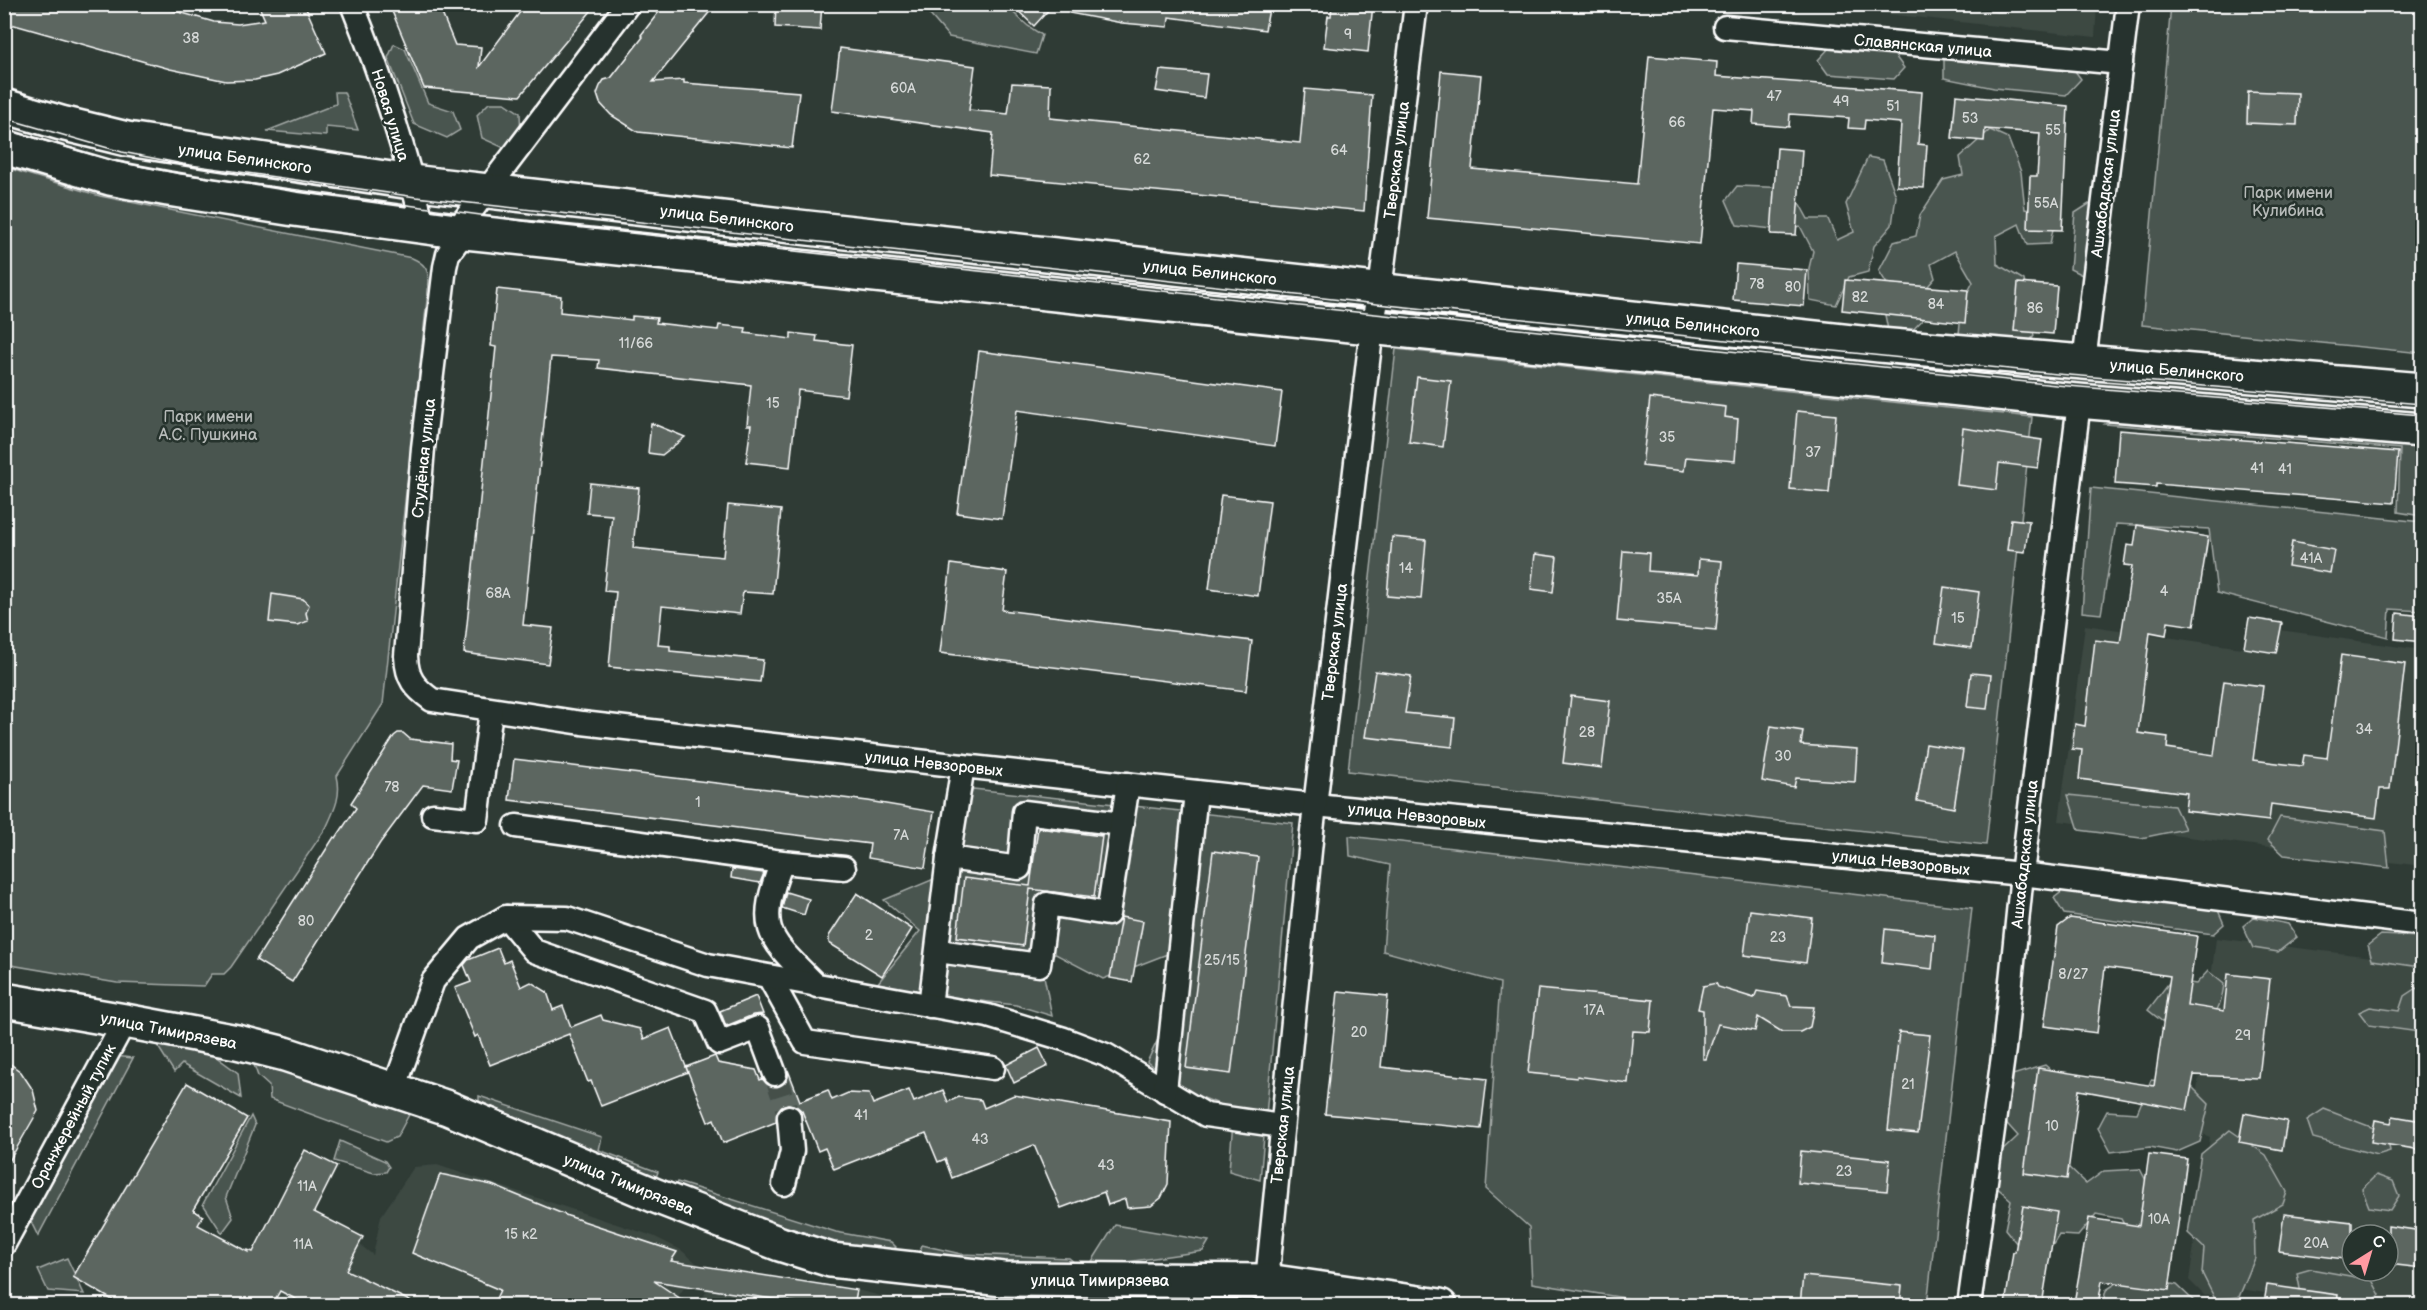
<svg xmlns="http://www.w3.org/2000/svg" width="2427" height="1310" font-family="'Balsamiq Sans',sans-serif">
<rect width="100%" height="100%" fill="#2f3b35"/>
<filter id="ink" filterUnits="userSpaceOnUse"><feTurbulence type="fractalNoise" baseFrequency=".0167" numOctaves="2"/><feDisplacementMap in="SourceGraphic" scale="12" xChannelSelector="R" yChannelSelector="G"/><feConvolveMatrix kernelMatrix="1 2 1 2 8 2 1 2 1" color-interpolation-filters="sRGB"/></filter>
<g filter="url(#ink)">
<g fill="#3c4842" fill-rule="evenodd">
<polygon points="1806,5 2097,5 2095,37"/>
<polygon points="2085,625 2276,653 2280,630 2422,650 2422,866 2059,821"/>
<path d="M 2216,938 L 2422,963 L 2422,1305 L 2407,1305 L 2267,1285 L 2265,1293 L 2241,1289 L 2205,1296 L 2189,1280 L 2210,1137 L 2192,1130 ZM 2352,1235 L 2388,1235 L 2388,1271 L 2352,1271 Z"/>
<polygon points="437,1165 653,1236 681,1250 699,1265 678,1297 690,1305 155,1306 200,1227 335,1291 359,1244 373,1255 381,1216 414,1167"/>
<polygon points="708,1289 749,1296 812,1305 698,1305"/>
<polygon points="857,1290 881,1296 946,1305 854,1306"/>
</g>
<g fill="#4a544f" stroke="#a4aaa7" stroke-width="1.5">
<polygon points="927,5 1005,5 1028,26 1042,35 1036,54 949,37 924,8"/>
<path d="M 1951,5 L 2024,5 C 2006,19 1972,7 1951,5 Z"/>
<polygon points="2171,5 2422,5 2422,353 2142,325"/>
<polygon points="394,44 405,49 428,103 453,111 460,130 447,138 414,124 388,58"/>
<polygon points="1833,44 1890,49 1904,68 1894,79 1828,74 1818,60"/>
<polygon points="1944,53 2069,63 2081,79 2066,95 1994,88 1944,78"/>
<polygon points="335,92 344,92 358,130 326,127 326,136 267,131 336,104"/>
<polygon points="489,103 505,103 520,113 521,136 504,148 482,138 477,115"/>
<polygon points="1990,130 2008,138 2021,172 2025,209 2040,212 2054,224 2050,244 2027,245 2019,224 1996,236 1997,264 2024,280 2034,336 2023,348 1974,346 1959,334 1962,303 1973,282 1955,251 1931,264 1935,278 1922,293 1930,312 1908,335 1888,330 1884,310 1892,292 1879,271 1894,242 1916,236 1920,215 1943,180 1963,175 1960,157"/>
<polygon points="1868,157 1883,160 1896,196 1892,225 1874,246 1868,272 1849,277 1836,305 1810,300 1809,268 1813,251 1800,226 1782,230 1737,225 1726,200 1737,186 1791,188 1808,219 1828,219 1837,240 1854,232 1846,204"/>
<path d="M 4,167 L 100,196 L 412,258 C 424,263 428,269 429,281 L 383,704 L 337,776 C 342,796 334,811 326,828 L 231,967 L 224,974 L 212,974 L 204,986 L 117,983 L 5,964 Z"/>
<polygon points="2089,204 2106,216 2084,276 2070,269 2075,213"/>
<polygon points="1396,349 2032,417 1986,845 1348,771"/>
<polygon points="2122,416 2422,442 2422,516 2398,512 2400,449 2105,424"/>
<polygon points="2091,488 2422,522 2422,611 2390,609 2388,637 2217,593 2209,529 2116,524 2101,614 2082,612"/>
<polygon points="973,789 1293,823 1260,1180 1229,1171 1234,1110 1186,1091 1147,1062 1161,1033 1170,953 1103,979 1050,951 1044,976 1052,1016 1016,1005 873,989 920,931 884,900 939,877"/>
<polygon points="2068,795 2174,806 2185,829 2141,838 2079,830"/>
<polygon points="2280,817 2385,831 2389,868 2284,855 2268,840"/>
<polygon points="1349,836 1972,908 1927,1305 1668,1305 1532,1283 1529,1227 1486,1189 1500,983 1383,951 1390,865 1350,856"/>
<polygon points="2068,887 2217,908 2224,924 2213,934 2064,914 2054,898"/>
<polygon points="2254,917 2288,924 2297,937 2278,952 2253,948 2243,926"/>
<polygon points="2381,935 2422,937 2422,963 2413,966 2372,960 2368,945"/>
<path d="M 2208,971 L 2224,984 C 2219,1026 2205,1020 2168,1026 L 2148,1010 L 2171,980 L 2196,984 Z"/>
<polygon points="2416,988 2422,991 2422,1025 2419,1032 2369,1025 2359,1012 2370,1007 2399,1011 2404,996"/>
<polygon points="152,1037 204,1048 238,1073 241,1098 182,1064 174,1072"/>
<polygon points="115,1056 133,1058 38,1236 28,1216"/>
<polygon points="253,1062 412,1109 397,1137 386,1142 270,1099 269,1086 258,1076"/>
<polygon points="2045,1065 2064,1081 2065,1164 2086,1184 2104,1171 2140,1169 2153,1194 2169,1213 2132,1239 2121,1219 2096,1214 2078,1236 2059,1235 2049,1251 2021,1249 2005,1229 2011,1200 1992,1183 1999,1154 2018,1136 2001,1117 2006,1077"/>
<polygon points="2151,1080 2190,1085 2209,1104 2200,1142 2177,1152 2150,1147 2111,1152 2098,1128 2107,1111 2137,1113"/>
<polygon points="479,1096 602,1137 599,1150 658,1172 656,1177 650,1178 479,1101"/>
<polygon points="2324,1109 2387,1133 2390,1151 2377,1155 2313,1138 2307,1120"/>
<polygon points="251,1116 255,1125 226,1197 233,1218 222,1233 203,1204"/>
<polygon points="2230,1130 2266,1155 2287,1192 2283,1204 2254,1220 2255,1258 2239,1297 2215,1299 2202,1273 2204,1248 2188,1233 2201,1154"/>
<polygon points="340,1141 385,1161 389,1167 386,1172 374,1173 334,1161"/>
<polygon points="2376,1175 2393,1181 2399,1196 2390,1210 2369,1207 2362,1189"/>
<polygon points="677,1182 836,1232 891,1242 896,1247 890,1253 823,1242 674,1189"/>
<polygon points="1115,1225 1209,1241 1203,1251 1098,1266 1091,1263"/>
<polygon points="922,1245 961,1254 1069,1258 1074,1262 1069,1268 969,1262 919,1255"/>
<polygon points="67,1258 84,1294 48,1291 38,1270"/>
<polygon points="2311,1269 2372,1280 2380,1295 2367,1305 2301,1294 2297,1273"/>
<polygon points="2126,1277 2177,1285 2198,1305 2102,1306 2106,1290"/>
</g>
<g fill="#5b6661" stroke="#fff" stroke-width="1.5">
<polygon points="9,4 151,4 214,22 238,24 265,20 258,4 304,4 326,53 277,75 255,80 226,81 170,69 4,22"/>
<polygon points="389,4 438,4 455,45 481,47 479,67 526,4 597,4 520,96 424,88"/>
<polygon points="665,4 716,4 653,82 684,80 684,83 799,92 792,148 638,132 611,115 600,103 597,94 600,86 604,80 611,78 643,37 641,35"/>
<polygon points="776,4 822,4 820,30 775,27"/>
<polygon points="1011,4 1054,4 1034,26"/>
<polygon points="1070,4 1270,4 1265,30 1169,17 1168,27 1122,23 1069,13"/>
<polygon points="1332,4 1373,4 1368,52 1324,47 1328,16 1331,16"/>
<polygon points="840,48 975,66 969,110 1008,114 1012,83 1051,85 1050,118 1300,143 1305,89 1372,95 1364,211 989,175 993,133 832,111"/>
<polygon points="1649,56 1717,62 1716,76 1922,92 1918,144 1927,145 1924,188 1897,186 1901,123 1865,120 1864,129 1848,128 1849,118 1790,114 1789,127 1753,124 1754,111 1713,108 1700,244 1427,218 1441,71 1481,75 1472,169 1637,184"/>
<polygon points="1160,70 1207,74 1204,98 1156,91"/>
<polygon points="2248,91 2298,93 2297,125 2247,123"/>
<polygon points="1956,95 2068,106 2062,230 2028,229 2030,176 2037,176 2040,133 1985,129 1984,141 1952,138"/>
<polygon points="1777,148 1802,150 1796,235 1771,234"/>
<polygon points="1736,264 1807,270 1804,306 1733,300"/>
<polygon points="1845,280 1968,290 1965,323 1842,310"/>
<polygon points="2018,283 2057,286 2053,334 2014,331"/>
<polygon points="497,289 561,296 560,312 632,320 632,316 657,318 656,323 718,330 719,325 746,328 745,333 791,339 791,333 817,336 816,341 852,345 846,396 798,390 790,467 746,462 751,425 747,425 751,385 598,368 599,360 551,357 523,625 553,628 548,664 464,653 496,347 491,346"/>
<polygon points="979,351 1282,392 1275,446 1017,410 1002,519 957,513"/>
<polygon points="1417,377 1451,381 1443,447 1409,442"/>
<polygon points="1650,398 1726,407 1725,417 1738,419 1735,461 1686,457 1684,471 1642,466"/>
<polygon points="1797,411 1836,415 1829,493 1790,489"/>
<polygon points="651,423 685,437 662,455 648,453"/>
<polygon points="1963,428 2042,440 2038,468 1999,463 1996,490 1957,485"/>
<polygon points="2119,430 2398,452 2394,503 2156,484 2156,487 2115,484"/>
<polygon points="590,483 639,488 633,548 723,557 728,505 781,510 773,594 743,592 740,614 662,606 658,645 670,646 670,651 763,660 760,682 609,667 616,592 604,591 612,515 587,513"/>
<polygon points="1221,495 1270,501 1258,596 1209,589"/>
<polygon points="2011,519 2029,521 2025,552 2007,550"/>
<polygon points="2137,525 2208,537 2194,626 2168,622 2166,635 2150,632 2138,733 2168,737 2167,748 2214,755 2224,681 2263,686 2253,760 2302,766 2304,755 2327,758 2341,655 2405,664 2390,789 2380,789 2376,818 2271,804 2269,821 2185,811 2187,793 2079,779 2082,750 2072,749 2075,724 2085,726 2095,640 2120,643 2132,566 2124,565 2127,545 2134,546"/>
<polygon points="1392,537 1426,540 1421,599 1387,596"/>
<polygon points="2292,542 2334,550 2330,573 2288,566"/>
<polygon points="1623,551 1649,553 1648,571 1698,575 1699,559 1722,561 1716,630 1617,621"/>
<polygon points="1535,554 1557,557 1553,592 1531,589"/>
<polygon points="951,564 1007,572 1002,610 1252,641 1246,691 940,653"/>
<polygon points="1944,587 1979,592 1972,648 1936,643"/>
<polygon points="272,594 303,599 309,605 306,613 308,621 297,625 269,622"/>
<polygon points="2397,613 2422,616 2422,642 2395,639"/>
<polygon points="2249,618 2282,623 2276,653 2244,648"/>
<polygon points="1375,671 1411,676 1405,713 1455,718 1452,747 1365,737"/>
<polygon points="1971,673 1991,675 1987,709 1967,707"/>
<polygon points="1571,696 1610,701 1602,768 1563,763"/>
<polygon points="1771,726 1803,731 1801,745 1857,749 1855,782 1796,778 1794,787 1762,781"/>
<polygon points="398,733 403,733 410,739 451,744 450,759 457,760 452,789 423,785 380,843 292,982 256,960 334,837 336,838 356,808 351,803 394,736"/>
<polygon points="1926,744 1963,750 1954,808 1917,801"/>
<polygon points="514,759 868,801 934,812 925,868 868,858 870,844 509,800"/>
<polygon points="1038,828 1102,836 1094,897 1030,889 1023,946 957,937 964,878 1030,886"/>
<polygon points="1213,851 1258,857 1231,1074 1186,1068"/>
<polygon points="732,869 764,873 760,883 731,878"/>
<polygon points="786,892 809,899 804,915 782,908"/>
<polygon points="857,893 912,929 882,976 829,943 829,936"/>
<polygon points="1750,910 1812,918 1806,963 1744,955"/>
<polygon points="1121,917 1143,921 1132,982 1110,978"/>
<polygon points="2070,918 2197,936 2187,1005 2224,1011 2228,974 2270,979 2259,1078 2194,1075 2187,1110 2079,1090 2067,1179 2024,1173 2038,1068 2154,1086 2170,976 2105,967 2097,1033 2044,1026 2058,927"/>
<polygon points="1885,929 1935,935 1932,969 1882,963"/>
<polygon points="498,948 504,963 510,960 521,987 531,982 547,992 553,1010 563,1006 571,1027 601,1015 603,1020 640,1029 644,1039 671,1028 688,1072 601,1106 591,1081 588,1082 569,1034 490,1065 478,1035 475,1037 455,988 471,982 464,965 468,960"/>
<polygon points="1716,983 1718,987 1754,998 1757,991 1787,996 1791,1006 1814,1007 1810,1027 1800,1032 1782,1032 1758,1017 1755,1031 1718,1024 1706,1059 1703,1059 1703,1010 1698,1009 1703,986"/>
<polygon points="1538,989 1653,1000 1650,1032 1633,1031 1628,1083 1577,1076 1577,1078 1528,1073"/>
<polygon points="1338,991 1388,996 1381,1067 1487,1079 1481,1129 1325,1114"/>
<polygon points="756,996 763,1014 753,1015 726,1026 720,1011"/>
<polygon points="1899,1032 1930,1035 1918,1133 1888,1130"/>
<polygon points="1039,1048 1048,1066 1014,1083 1006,1065"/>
<polygon points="715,1056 718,1063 756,1070 760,1080 762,1079 772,1087 779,1087 785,1083 788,1077 788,1070 800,1101 828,1090 832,1100 848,1093 869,1094 873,1104 909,1090 914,1102 943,1090 948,1102 959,1097 981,1100 984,1108 1014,1095 1171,1122 1168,1184 1161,1198 1151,1206 1127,1208 1125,1199 1108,1205 1104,1192 1061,1208 1034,1145 952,1178 945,1159 938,1162 926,1133 834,1169 825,1148 818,1151 802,1111 795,1105 788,1104 782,1106 777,1111 776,1122 723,1143 714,1119 708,1122 686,1067"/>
<polygon points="4,1059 21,1072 33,1090 38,1111 4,1170"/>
<polygon points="187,1083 247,1118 193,1210 203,1216 198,1225 248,1252 248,1250 253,1252 305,1150 337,1166 314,1212 363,1237 346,1270 418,1305 307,1305 280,1291 272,1305 121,1305 73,1277"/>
<polygon points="2244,1113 2287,1121 2282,1150 2239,1142"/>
<polygon points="2393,1116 2422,1121 2422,1150 2371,1142 2375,1120 2391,1123"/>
<polygon points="1801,1151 1890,1160 1887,1191 1798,1183"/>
<polygon points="2149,1154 2187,1159 2169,1290 2102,1281 2098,1305 2074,1303 2089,1218 2139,1226"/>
<polygon points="440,1174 492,1185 568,1216 677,1252 671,1261 857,1290 854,1305 812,1305 654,1281 690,1305 493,1305 500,1290 412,1253"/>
<polygon points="2023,1206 2057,1212 2042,1305 2005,1305 2013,1252 2015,1252"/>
<polygon points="2284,1214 2352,1222 2352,1260 2279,1251"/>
<polygon points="2388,1226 2422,1231 2422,1268 2388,1264"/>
<polygon points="1803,1276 1902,1286 1900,1305 1800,1305"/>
<polygon points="2267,1285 2338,1295 2337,1305 2280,1305 2264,1303"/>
</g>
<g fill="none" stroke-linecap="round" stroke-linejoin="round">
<polyline stroke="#444f49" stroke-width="22" stroke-dasharray="22 11" stroke-linecap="butt" points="775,1074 789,1117"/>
<g stroke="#fff" stroke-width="27">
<g id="street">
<path d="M 352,4 C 381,76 406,151 423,227"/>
<polyline points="1725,27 2121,63"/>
<polyline points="456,231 628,4"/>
<path d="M 465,231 L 448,254 L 445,267 L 423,448 L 406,656 C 407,679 414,687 432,700 L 582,723 L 773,745 L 1315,805 L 2022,874 L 2422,924"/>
<polyline points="2084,362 2128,4"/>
<polyline points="433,815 477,820 491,710"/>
<polyline points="516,826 782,862 844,868"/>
<polyline points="948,858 1019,868 1024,812 1122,824"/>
<path d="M 782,862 C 755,931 768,937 817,986"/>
<polyline points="506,917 534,951 705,1011 719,1043 758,1028 775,1074"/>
<polyline points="938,951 1039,965 1047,904 1108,914 1128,784"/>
<polyline points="769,977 805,1042 993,1068"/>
<polyline points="930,1006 948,858 963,766"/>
<polyline points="394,1089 433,981 469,938 506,917 567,918 708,965 988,1016 1064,1039 1106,1055 1206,1115 1281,1126"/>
<polyline points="1165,1091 1196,792"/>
<polyline points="784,1184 792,1151 789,1117"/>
<polyline points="4,1244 125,1021"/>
<polyline points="1287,1306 1267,1281 1312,831 1372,328 1382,274 1416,4"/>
<polyline points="1969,1306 2004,1049 2022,874 2079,402"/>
</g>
</g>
<g stroke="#fff" stroke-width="38">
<polyline id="secondary" points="4,1000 125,1021 237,1042 285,1054 448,1108 656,1196 780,1244 831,1260 1003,1279 1267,1281 1440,1306"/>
</g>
<g stroke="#fff" stroke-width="38">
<g id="primary">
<polyline points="4,106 61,123 127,139 411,182 808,228 1879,345 2422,390"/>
<polyline points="4,147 110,178 168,189 294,209 456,231 2054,399 2422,430"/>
</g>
</g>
<use href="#street" stroke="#26332d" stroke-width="22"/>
<use href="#secondary" stroke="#26332d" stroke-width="33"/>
<use href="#primary" stroke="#26332d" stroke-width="33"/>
<g stroke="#fff" stroke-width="1.5">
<polyline points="4,118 122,152 183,164 416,197 1377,304 2057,374 2422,404"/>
<polyline points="4,129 118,162 181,174 538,223 1337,310 2056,385 2422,415"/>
</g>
</g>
</g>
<g text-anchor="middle" stroke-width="5" stroke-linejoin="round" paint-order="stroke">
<g font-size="14" fill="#d6d9d8">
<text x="1348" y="39">9</text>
<text x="191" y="43">38</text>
<text x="903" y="93">60А</text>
<text x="1774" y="101">47</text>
<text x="1841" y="106">49</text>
<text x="1893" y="111">51</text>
<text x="1970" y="123">53</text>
<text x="1677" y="127">66</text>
<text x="2053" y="135">55</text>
<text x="1339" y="155">64</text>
<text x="1142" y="164">62</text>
<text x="2046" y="208">55А</text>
<text x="1757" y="289">78</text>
<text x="1793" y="292">80</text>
<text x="1860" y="302">82</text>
<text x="1936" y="309">84</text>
<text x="2035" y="313">86</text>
<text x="636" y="348">11/66</text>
<text x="773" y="408">15</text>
<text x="1667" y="442">35</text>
<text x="1813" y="457">37</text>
<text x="2257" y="473">41</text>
<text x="2285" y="474">41</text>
<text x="2311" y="563">41А</text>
<text x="1406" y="573">14</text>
<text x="2164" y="596">4</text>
<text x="498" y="598">68А</text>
<text x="1669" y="603">35А</text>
<text x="1958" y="623">15</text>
<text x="2364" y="734">34</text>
<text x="1587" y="737">28</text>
<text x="1783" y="761">30</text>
<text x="392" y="792">78</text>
<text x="698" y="807">1</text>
<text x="901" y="840">7А</text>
<text x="306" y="926">80</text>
<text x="869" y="940">2</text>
<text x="1778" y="942">23</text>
<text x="1222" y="965">25/15</text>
<text x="2073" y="979">8/27</text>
<text x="1594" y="1015">17А</text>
<text x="1359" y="1037">20</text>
<text x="2243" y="1040">29</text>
<text x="1908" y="1089">21</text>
<text x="861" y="1120">41</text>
<text x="2052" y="1131">10</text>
<text x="980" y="1144">43</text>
<text x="1106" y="1170">43</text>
<text x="1844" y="1176">23</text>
<text x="307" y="1191">11А</text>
<text x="2159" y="1224">10А</text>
<text x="521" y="1239">15 к2</text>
<text x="2316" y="1248">20А</text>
<text x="303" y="1249">11А</text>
</g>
<g font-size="16" fill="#fff" stroke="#26332d">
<text transform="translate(1923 45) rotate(5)" y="6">Славянская улица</text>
<text transform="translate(391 115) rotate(73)" y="6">Новая улица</text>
<text transform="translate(245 158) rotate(8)" y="6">улица Белинского</text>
<text transform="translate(1396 160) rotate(-83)" y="6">Тверская улица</text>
<text transform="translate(2105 183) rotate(-83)" y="6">Ашхабадская улица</text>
<text transform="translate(727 218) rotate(7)" y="6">улица Белинского</text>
<text transform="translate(1210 272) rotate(6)" y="6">улица Белинского</text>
<text transform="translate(1693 324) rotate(6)" y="6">улица Белинского</text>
<text transform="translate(2177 370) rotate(5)" y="6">улица Белинского</text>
<text transform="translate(423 458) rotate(-84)" y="6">Студёная улица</text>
<text transform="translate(1334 642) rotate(-83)" y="6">Тверская улица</text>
<text transform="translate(934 763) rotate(6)" y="6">улица Невзоровых</text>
<text transform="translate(1417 815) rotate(6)" y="6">улица Невзоровых</text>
<text transform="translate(2024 854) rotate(-84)" y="6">Ашхабадская улица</text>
<text transform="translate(1901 862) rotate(6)" y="6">улица Невзоровых</text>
<text transform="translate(169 1030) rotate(11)" y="6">улица Тимирязева</text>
<text transform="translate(73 1116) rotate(-62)" y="6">Оранжерейный тупик</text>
<text transform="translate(1282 1125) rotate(-84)" y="6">Тверская улица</text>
<text transform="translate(629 1184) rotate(22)" y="6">улица Тимирязева</text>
<text x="1100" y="1286">улица Тимирязева</text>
</g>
<g font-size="16" fill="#b7bbb9" stroke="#26332d">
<text x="2288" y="198">Парк имени<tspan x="2288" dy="18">Кулибина</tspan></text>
<text x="208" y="422">Парк имени<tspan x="208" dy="18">А.С. Пушкина</tspan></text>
</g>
</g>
<rect width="2427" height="1310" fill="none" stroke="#26332d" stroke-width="24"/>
<rect x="12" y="12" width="2403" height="1286" fill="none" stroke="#fff" stroke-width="2" filter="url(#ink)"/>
<g transform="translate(2370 1253) rotate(37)"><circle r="28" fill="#26332d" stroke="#7d8581" stroke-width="1.5"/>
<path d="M0-4.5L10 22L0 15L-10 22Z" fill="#ff9aa2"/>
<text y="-9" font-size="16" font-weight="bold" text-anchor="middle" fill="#ffffff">С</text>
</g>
</svg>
